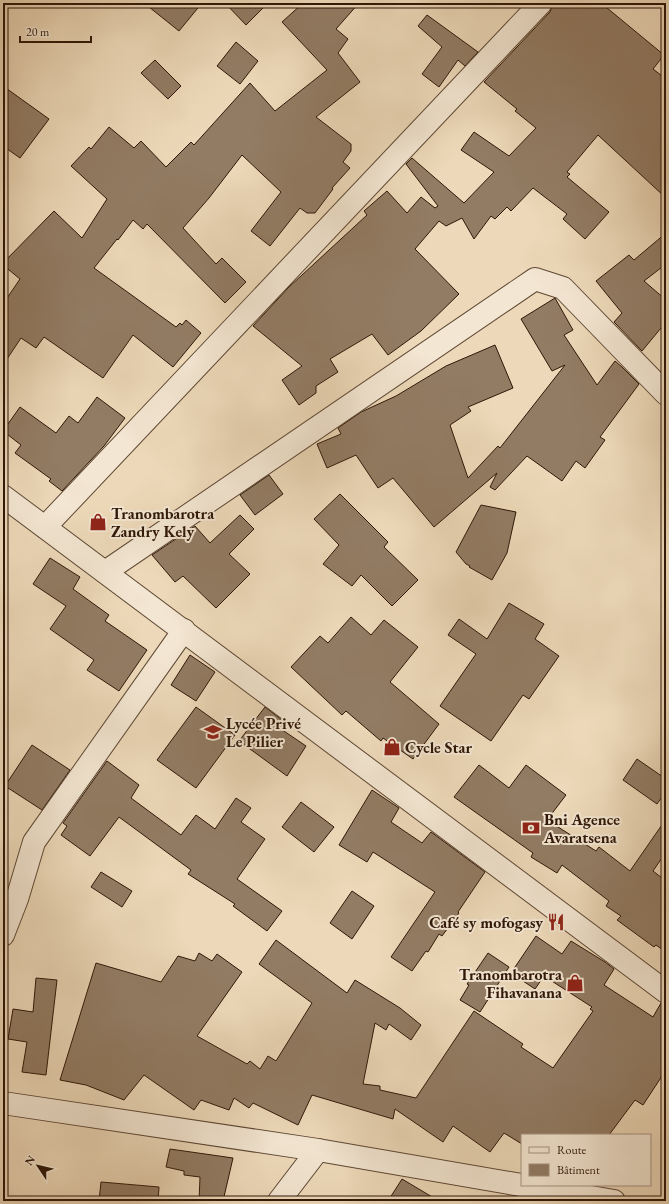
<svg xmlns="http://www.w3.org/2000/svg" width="669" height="1204" font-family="'EB Garamond',serif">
<rect width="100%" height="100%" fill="#edd9b9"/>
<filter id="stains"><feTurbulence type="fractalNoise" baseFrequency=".005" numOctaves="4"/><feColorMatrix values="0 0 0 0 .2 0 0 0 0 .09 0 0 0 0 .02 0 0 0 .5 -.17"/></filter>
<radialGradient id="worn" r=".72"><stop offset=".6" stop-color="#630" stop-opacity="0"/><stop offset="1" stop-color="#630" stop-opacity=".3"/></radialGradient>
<g fill="#927c64" stroke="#2f1708">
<polygon points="144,3 202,3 179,31"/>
<polygon points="225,3 268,3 246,25"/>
<polygon points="303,3 359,3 336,29 348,39 338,53 360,82 316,117 351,144 351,151 343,162 350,168 332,188 333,189 315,213 307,213 300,208 270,246 251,231 281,192 242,155 209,198 183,228 216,264 222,258 246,282 225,303 147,224 143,229 133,220 118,240 117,239 94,268 176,327 180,323 182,325 186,320 201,333 173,367 133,335 103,378 44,337 36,348 21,338 3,365 3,304 20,279 3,265 3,263 54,211 82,238 107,199 71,166 89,147 91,149 109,127 134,148 141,141 166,167 191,142 194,145 250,83 275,111 327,70 282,22"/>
<polygon points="553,3 601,3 664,55 653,69 666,79 666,198 598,135 567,172 570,174 567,177 609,212 585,239 563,219 567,214 533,188 511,211 507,207 495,219 491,216 474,239 462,218 446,226 439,221 415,249 459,294 421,331 388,355 372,334 330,359 338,372 316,386 316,393 299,405 282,380 302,366 253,326 289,287 367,215 364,211 387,191 407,213 421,197 435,208 438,206 406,164 412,158 464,203 494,172 461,150 474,132 509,156 536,128 515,111 517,109 484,82 550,12"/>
<polygon points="427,15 478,52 465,66 458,60 439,87 422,74 442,47 418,26"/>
<polygon points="236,42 258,61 240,84 217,66"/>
<polygon points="155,60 181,86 168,99 141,73"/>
<polygon points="3,86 49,119 20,158 3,146"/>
<polygon points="666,233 666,264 644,281 666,300 666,322 642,351 614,322 622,313 596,281 629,255 634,260"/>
<polygon points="555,298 573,330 564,335 597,385 615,361 623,368 639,384 600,437 605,440 585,468 576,461 562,481 527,456 495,490 490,487 497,473 434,527 393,478 378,488 356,455 327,468 317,444 341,434 338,428 361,412 396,396 446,366 495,345 513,388 468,407 471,411 450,425 468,478 498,446 500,448 565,365 552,371 521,319"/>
<polygon points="97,397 125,418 104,446 62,491 49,481 51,479 15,453 21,445 3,431 20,407 56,433 69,416 78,423"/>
<polygon points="269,475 283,494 255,515 240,495"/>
<polygon points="340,494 388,542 384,547 418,580 392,606 361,575 352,586 323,564 339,545 314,519"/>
<polygon points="481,505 516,512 507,553 492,580 469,567 470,566 466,564 456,552"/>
<polygon points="240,515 254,529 229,554 250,574 216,608 183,576 175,582 152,555 195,526 210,543"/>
<polygon points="50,558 80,577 73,589 109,615 105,621 147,650 119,691 87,670 94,660 50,629 66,606 33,584"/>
<polygon points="509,603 544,624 535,639 559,656 529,699 523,695 491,741 440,706 476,654 448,635 459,619 487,639"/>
<polygon points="351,617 371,635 384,620 418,647 390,682 439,724 413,759 383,738 381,741 346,711 342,715 291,667 320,636 328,643"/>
<polygon points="190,655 215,672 196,701 171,685"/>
<polygon points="196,707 235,735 196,788 157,760"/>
<polygon points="265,707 286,723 281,729 306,746 287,776 239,741"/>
<polygon points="32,745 70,770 42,810 5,786"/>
<polygon points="637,759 666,779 666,791 657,804 623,780"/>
<polygon points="107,761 139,785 131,798 181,835 196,815 215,829 236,798 251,808 241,822 265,839 237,879 282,911 267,931 233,906 235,904 188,874 191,870 119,817 90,856 61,835 67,826 63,823"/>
<polygon points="479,765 509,788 526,765 566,795 547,820 596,851 599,847 630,871 666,819 666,852 653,871 666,881 666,952 656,945 654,947 617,920 621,916 606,906 609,901 562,865 557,873 531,857 533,853 454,797"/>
<polygon points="372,790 399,808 391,822 422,843 431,832 485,872 458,912 459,913 442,936 439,934 428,952 426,951 412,971 391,957 435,892 373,852 367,862 339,845"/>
<polygon points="301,802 334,827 314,852 282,827"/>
<polygon points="101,872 132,891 122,907 91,887"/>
<polygon points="352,891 374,906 352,939 330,923"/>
<polygon points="536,936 562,954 571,941 605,962 614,969 604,985 653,1017 661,1003 666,1004 666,1070 643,1105 635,1100 609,1135 522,1135 522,1144 504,1133 490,1152 453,1126 443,1142 395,1109 393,1119 312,1095 298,1125 253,1103 249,1108 234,1098 229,1110 201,1100 194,1110 144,1075 124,1100 86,1085 60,1080 96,963 161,982 178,956 195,961 199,953 212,961 217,954 242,972 197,1036 247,1064 250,1061 260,1069 268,1056 276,1061 312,1003 259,964 276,940 347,993 355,980 400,1008 421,1025 411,1040 389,1024 386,1030 375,1023 363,1084 380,1086 380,1090 416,1098 474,1011 523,1044 521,1047 553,1068 593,1011 590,1009 592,1007 544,976 535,989 511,973"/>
<polygon points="488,953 509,967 480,1012 460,1000 469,985 467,984"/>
<polygon points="36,978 57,980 46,1075 22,1072 27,1042 8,1039 13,1009 33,1012"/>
<polygon points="170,1149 233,1158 223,1201 199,1201 200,1177 184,1175 184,1171 166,1167"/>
<polygon points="402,1179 439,1201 388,1201"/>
<polygon points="101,1182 159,1187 158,1201 99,1201"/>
</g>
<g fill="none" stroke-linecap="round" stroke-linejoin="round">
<g stroke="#5e4834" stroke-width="24">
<g id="minor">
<polyline points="3,496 666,992"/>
<polyline points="45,527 541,3"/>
<polyline points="105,572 535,279 563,288 666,394"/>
<polyline points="3,935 17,899 34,842 184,630"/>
<polyline points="3,1103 318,1150 614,1201"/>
<polyline points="279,1201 318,1150"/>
</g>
</g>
<use href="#minor" stroke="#f3e6d2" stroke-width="22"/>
</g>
<defs>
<g id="shop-bare" transform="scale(1.38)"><path d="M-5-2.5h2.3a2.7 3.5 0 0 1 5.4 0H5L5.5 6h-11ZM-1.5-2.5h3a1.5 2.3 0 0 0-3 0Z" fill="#8f2418" stroke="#f3e6d2" stroke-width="2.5" paint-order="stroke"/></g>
<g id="school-bare" transform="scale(1.38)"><path d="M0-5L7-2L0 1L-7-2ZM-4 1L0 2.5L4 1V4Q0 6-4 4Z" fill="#8f2418" stroke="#f3e6d2" stroke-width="2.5" paint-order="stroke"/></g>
<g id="bank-bare" transform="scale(1.38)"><path d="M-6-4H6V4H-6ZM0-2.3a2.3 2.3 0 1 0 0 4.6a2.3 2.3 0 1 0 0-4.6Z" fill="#8f2418" stroke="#f3e6d2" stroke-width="2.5" paint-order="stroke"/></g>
<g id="restaurant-bare" transform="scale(1.38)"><path d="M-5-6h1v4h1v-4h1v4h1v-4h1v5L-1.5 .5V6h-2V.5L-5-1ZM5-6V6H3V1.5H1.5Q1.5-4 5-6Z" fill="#8f2418" stroke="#f3e6d2" stroke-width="2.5" paint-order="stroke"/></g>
</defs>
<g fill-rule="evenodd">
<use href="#shop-bare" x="98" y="522"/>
<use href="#school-bare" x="213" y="732"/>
<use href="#shop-bare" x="392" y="747"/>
<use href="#bank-bare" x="531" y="828"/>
<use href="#restaurant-bare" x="556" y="922"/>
<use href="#shop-bare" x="575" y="983"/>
</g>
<g text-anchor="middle" stroke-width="4" stroke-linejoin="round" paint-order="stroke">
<g font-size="16" font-weight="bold" fill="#2f1708" stroke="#f3e6d2" text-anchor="start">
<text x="111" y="519">Tranombarotra<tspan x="111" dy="18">Zandry Kely</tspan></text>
<text x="226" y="729">Lycée Privé<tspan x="226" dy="18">Le Pilier</tspan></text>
<text x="405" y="753">Cycle Star</text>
<text x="544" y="825">Bni Agence<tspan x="544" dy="18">Avaratsena</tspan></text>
<text x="543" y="928" text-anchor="end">Café sy mofogasy</text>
<text x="562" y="980" text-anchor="end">Tranombarotra<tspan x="562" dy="18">Fihavanana</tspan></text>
</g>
</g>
<rect width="669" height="1204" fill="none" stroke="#edd9b9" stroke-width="16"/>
<rect x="4" y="4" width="661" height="1196" fill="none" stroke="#2f1708" stroke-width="2"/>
<rect x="8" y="8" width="653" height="1188" fill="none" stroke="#2f1708"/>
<rect x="521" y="1134" width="130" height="52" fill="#f3e6d2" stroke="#a59381"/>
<rect x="529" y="1147" width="20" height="6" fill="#f3e6d2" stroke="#a59381"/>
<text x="557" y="1154" font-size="12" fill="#2f1708">Route</text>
<rect x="529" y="1164" width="20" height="12" fill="#927c64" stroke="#a59381"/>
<text x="557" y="1174" font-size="12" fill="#2f1708">Bâtiment</text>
<g transform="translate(38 1166) rotate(305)" stroke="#f3e6d2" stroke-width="3" paint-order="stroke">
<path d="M0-3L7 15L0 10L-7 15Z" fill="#2f1708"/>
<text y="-6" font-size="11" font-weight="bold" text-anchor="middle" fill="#2f1708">N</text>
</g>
<path d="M20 36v6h71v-6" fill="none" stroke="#2f1708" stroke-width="2"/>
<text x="26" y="36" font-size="12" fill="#2f1708" stroke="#f3e6d2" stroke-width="3" paint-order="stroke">20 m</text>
<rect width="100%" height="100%" filter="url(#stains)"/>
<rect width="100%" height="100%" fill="url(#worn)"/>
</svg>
